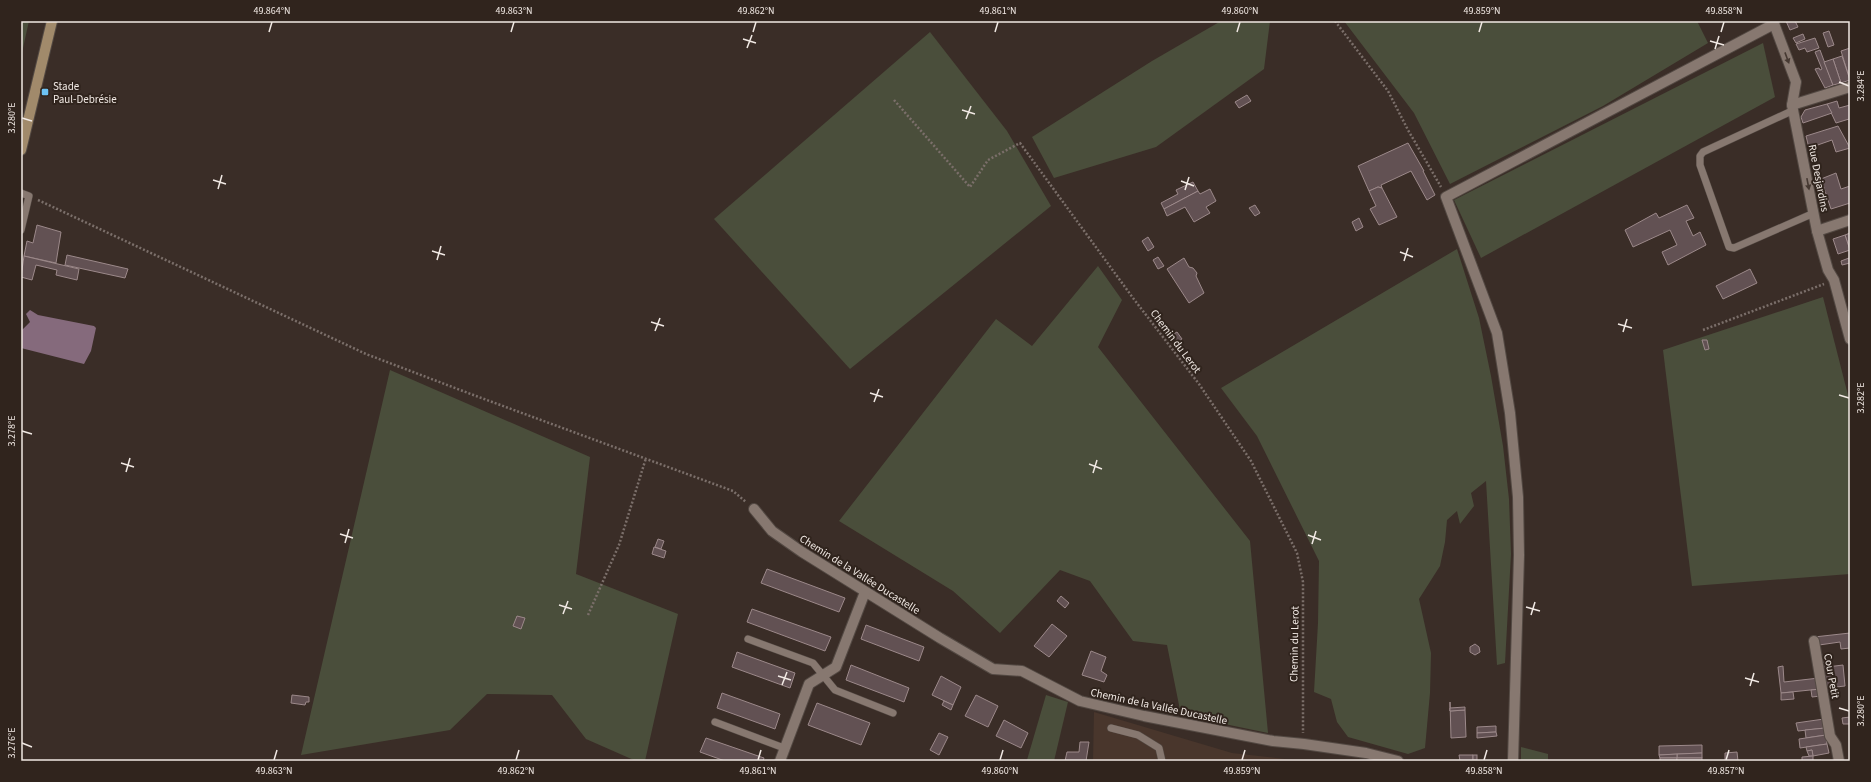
<svg xmlns="http://www.w3.org/2000/svg" width="1871" height="782" font-family="'Source Sans 3',sans-serif">
<rect width="100%" height="100%" fill="#3a2d27"/>
<polygon fill="#49362c" points="1094,712 1232,753 1302,761 1093,761"/>
<g fill="#4a4e3b">
<polygon points="21,21 29,21 21,57"/>
<polygon points="1221,21 1270,21 1264,69 1156,147 1054,178 1032,137 1152,61"/>
<polygon points="1344,21 1697,21 1708,43 1603,106 1450,184 1414,113"/>
<polygon points="930,32 1007,131 1051,206 850,369 714,219"/>
<polygon points="1763,43 1775,97 1481,258 1454,200"/>
<polygon points="1457,249 1479,318 1491,376 1503,446 1509,499 1511,554 1505,663 1497,665 1486,481 1471,493 1474,506 1460,524 1457,511 1447,520 1445,542 1440,566 1419,599 1431,653 1430,693 1425,748 1408,754 1348,737 1337,722 1331,699 1314,692 1318,623 1319,561 1257,436 1221,388"/>
<polygon points="1098,266 1122,300 1098,347 1250,541 1268,733 1181,715 1167,645 1133,641 1090,581 1060,570 1000,633 953,591 839,521 996,319 1032,346"/>
<polygon points="1823,297 1850,403 1850,574 1692,586 1663,350"/>
<polygon points="390,370 590,457 576,574 678,614 645,761 636,761 586,739 552,695 487,694 450,730 301,755"/>
<polygon points="1046,695 1068,702 1054,761 1027,760"/>
<polygon points="1521,747 1548,754 1548,761 1521,761"/>
</g>
<polygon fill="#856a7c" points="30,310 38,315 94,326 96,328 91,351 84,364 21,348 21,331 30,322 26,314"/>
<g fill="#625153" stroke="#9c898a">
<polygon points="1786,21 1795,21 1798,27 1790,30"/>
<polygon points="1829,31 1834,45 1828,47 1823,33"/>
<polygon points="1803,34 1805,39 1796,43 1793,38"/>
<polygon points="1815,38 1819,48 1807,52 1805,48 1799,50 1796,44"/>
<polygon points="1850,48 1850,80 1841,51"/>
<polygon points="1820,50 1833,85 1825,88 1815,69 1819,68 1820,70 1822,69 1815,52"/>
<polygon points="1842,56 1850,80 1841,83 1833,59"/>
<polygon points="1833,59 1841,83 1833,85 1824,62"/>
<polygon points="1247,95 1251,101 1239,108 1235,102"/>
<polygon points="1837,101 1839,108 1850,105 1850,121 1849,119 1836,123 1827,104"/>
<polygon points="1827,104 1832,113 1803,123 1801,117 1805,110"/>
<polygon points="1838,126 1850,148 1836,152 1832,140 1809,148 1806,136"/>
<polygon points="1408,143 1424,171 1423,171 1435,195 1427,200 1411,171 1381,185 1382,188 1378,187 1369,191 1358,166"/>
<polygon points="1836,173 1841,189 1850,186 1850,203 1831,209 1821,179"/>
<polygon points="1193,182 1198,191 1164,209 1161,203 1178,194 1176,190"/>
<polygon points="1378,187 1382,188 1397,217 1379,225 1370,209 1376,206 1369,191"/>
<polygon points="1210,189 1216,201 1206,207 1210,213 1194,222 1185,207 1167,216 1164,209 1198,191 1200,194"/>
<polygon points="1255,205 1260,213 1255,216 1249,208"/>
<polygon points="1687,205 1694,218 1686,221 1693,236 1700,232 1706,245 1668,265 1662,252 1677,245 1670,230 1633,247 1625,230 1656,213 1659,218"/>
<polygon points="1359,218 1363,227 1356,231 1352,222"/>
<polygon points="37,225 61,232 56,263 24,256 27,241 33,243"/>
<polygon points="1850,233 1850,250 1845,235"/>
<polygon points="1845,235 1850,250 1838,254 1833,239"/>
<polygon points="1148,237 1154,247 1148,251 1142,241"/>
<polygon points="67,255 128,269 125,278 65,265"/>
<polygon points="24,256 79,269 77,280 56,275 57,270 36,265 32,280 21,277"/>
<polygon points="1158,257 1164,266 1158,269 1153,260"/>
<polygon points="1184,258 1189,267 1193,268 1197,273 1196,276 1204,293 1189,303 1167,269"/>
<polygon points="1849,258 1850,263 1842,265 1841,261"/>
<polygon points="1750,269 1757,283 1723,299 1716,286"/>
<polygon points="1177,332 1182,339 1178,342 1172,335"/>
<polygon points="1702,340 1707,340 1709,349 1705,350"/>
<polygon points="658,539 664,541 661,549 655,547"/>
<polygon points="654,547 666,551 664,558 652,554"/>
<polygon points="767,569 845,598 839,612 761,583"/>
<polygon points="1061,596 1069,603 1065,608 1057,601"/>
<polygon points="752,609 831,637 825,651 747,622"/>
<polygon points="517,616 525,618 521,629 513,626"/>
<polygon points="1052,624 1067,636 1049,657 1034,646"/>
<polygon points="866,625 924,647 919,661 861,639"/>
<polygon points="1850,633 1850,648 1841,649 1840,642 1819,645 1814,637"/>
<polygon points="1475,644 1479,647 1480,652 1475,655 1470,652 1470,647"/>
<polygon points="1091,651 1106,657 1101,671 1107,675 1104,682 1082,675"/>
<polygon points="737,652 795,673 790,688 732,667"/>
<polygon points="1826,662 1827,667 1843,665 1845,686 1827,688 1825,675 1822,674 1819,663"/>
<polygon points="851,665 909,688 904,702 846,680"/>
<polygon points="1783,666 1784,682 1819,678 1820,689 1781,693 1778,667"/>
<polygon points="941,676 961,687 953,705 932,695"/>
<polygon points="1820,689 1821,696 1812,697 1811,690"/>
<polygon points="1793,692 1794,699 1781,700 1781,693"/>
<polygon points="722,693 780,714 775,729 717,708"/>
<polygon points="292,695 309,697 309,702 306,702 305,705 291,703"/>
<polygon points="976,695 998,706 988,727 965,716"/>
<polygon points="944,701 953,705 951,710 942,705"/>
<polygon points="1450,702 1450,711 1465,710 1466,737 1451,738"/>
<polygon points="817,703 870,723 861,745 808,725"/>
<polygon points="1465,707 1465,710 1450,711 1450,708"/>
<polygon points="1850,717 1850,724 1843,724 1842,718"/>
<polygon points="1824,719 1825,728 1798,731 1796,723"/>
<polygon points="1004,720 1028,733 1021,748 996,736"/>
<polygon points="1496,726 1496,732 1477,733 1477,727"/>
<polygon points="1825,728 1826,735 1806,738 1805,730"/>
<polygon points="1496,732 1497,736 1477,738 1477,733"/>
<polygon points="939,733 948,737 939,755 930,750"/>
<polygon points="1826,735 1827,744 1800,748 1799,739"/>
<polygon points="706,738 764,758 763,761 725,761 700,752"/>
<polygon points="1080,742 1089,742 1086,761 1065,761 1067,752 1079,752"/>
<polygon points="1827,744 1829,753 1813,756 1812,750 1807,751 1806,747"/>
<polygon points="1702,745 1702,753 1659,755 1659,746"/>
<polygon points="1812,750 1813,756 1809,756 1807,751"/>
<polygon points="1737,752 1738,761 1725,761 1725,753"/>
<polygon points="1702,753 1702,758 1677,758 1677,754"/>
<polygon points="1677,754 1677,758 1660,758 1659,755"/>
<polygon points="1459,755 1473,755 1473,760 1477,761 1460,761"/>
<rect x="1473" y="755" width="4" height="5"/>
<polygon points="1813,756 1813,761 1802,761 1802,757"/>
<rect x="1660" y="758" width="17" height="3"/>
<rect x="1677" y="758" width="25" height="3"/>
</g>
<g fill="none" stroke-linecap="round" stroke-linejoin="round">
<g stroke="#534943" stroke-width="8">
<g id="lane">
<polyline points="1794,110 1703,152 1700,156 1700,165 1729,247 1734,248 1814,213"/>
<polyline points="21,193 29,196 21,230"/>
<polyline points="748,639 813,663 835,690 893,713"/>
<polyline points="715,722 784,748"/>
<polyline points="1111,728 1138,735 1159,748 1162,761"/>
</g>
</g>
<g stroke="#534943" stroke-width="12">
<g id="street">
<polyline points="1773,21 1796,82 1792,105 1817,231 1828,270 1834,280 1850,339"/>
<polyline points="1792,105 1850,87"/>
<polyline points="1817,231 1850,220"/>
<polyline points="754,509 772,531 802,552 940,638 993,669 1022,671 1080,701 1144,716 1273,741 1304,744 1366,753 1398,761"/>
<polyline points="1814,641 1830,736 1836,745 1839,761"/>
<polyline points="780,761 809,684 836,667 865,592"/>
<polyline points="1513,761 1519,555 1518,497 1510,413 1497,333 1446,197 1774,24"/>
</g>
</g>
<g stroke="#534943" stroke-width="12">
<polyline id="secondary" points="21,150 52,21"/>
</g>
<g stroke="#7b6f6a" stroke-width="2.5" stroke-dasharray="2 2" stroke-linecap="butt">
<polyline points="1335,21 1388,91 1408,130 1441,187"/>
<polyline points="894,100 970,187 988,160 1020,143 1133,298 1199,384 1251,461 1297,553 1303,582 1303,733"/>
<polyline points="38,200 366,354 476,396 733,491 746,502"/>
<polyline points="1703,330 1824,284"/>
<polyline points="588,615 619,545 646,458"/>
</g>
<use href="#lane" stroke="#877870" stroke-width="7"/>
<use href="#street" stroke="#877870" stroke-width="10"/>
<use href="#secondary" stroke="#a18a6b" stroke-width="10"/>
</g>
<defs><path id="oneway-solid" d="M-6-.8H1V-3.2L6.5 0L1 3.2V.8H-6Z"/></defs>
<g fill="#463932">
<use href="#oneway-solid" transform="translate(1787 58) rotate(70)"/>
<use href="#oneway-solid" transform="translate(1808 184) rotate(79)"/>
</g>
<path fill="none" stroke="#f1e9e4" stroke-width="1.5" d="M 269,32 L 272,22M 511,32 L 514,22M 753,32 L 756,22M 995,32 L 998,22M 1237,32 L 1240,22M 1479,32 L 1482,22M 1721,32 L 1724,22M 743,39 L 756,43M 1710,41 L 1724,45M 747,48 L 752,35M 1715,49 L 1719,36M 1839,82 L 1849,86M 962,110 L 975,114M 22,118 L 32,121M 966,119 L 971,106M 213,180 L 226,184M 1181,181 L 1194,186M 218,189 L 222,175M 1185,190 L 1189,177M 432,251 L 445,255M 1400,252 L 1413,257M 437,260 L 441,246M 1404,261 L 1408,248M 651,322 L 664,326M 1618,324 L 1632,328M 655,331 L 660,318M 1623,332 L 1627,319M 870,393 L 883,397M 1839,395 L 1849,398M 874,402 L 879,389M 22,431 L 32,434M 121,463 L 134,467M 1089,464 L 1102,469M 126,472 L 130,458M 1093,473 L 1097,460M 340,534 L 353,538M 1308,535 L 1321,540M 345,543 L 349,529M 1312,544 L 1316,531M 559,605 L 572,609M 1526,607 L 1540,611M 563,614 L 568,601M 1531,615 L 1535,602M 778,676 L 791,680M 1745,678 L 1759,682M 782,685 L 787,672M 1750,686 L 1754,673M 1839,708 L 1849,711M 22,743 L 32,747M 274,760 L 277,750M 516,760 L 519,750M 758,760 L 761,750M 1000,760 L 1003,750M 1242,760 L 1245,750M 1484,760 L 1487,750M 1726,760 L 1729,750"/>
<rect fill="#6dc2f3" stroke="#30241d" stroke-width="1.5" x="41" y="88" width="8" height="8" rx="2"/>
<g text-anchor="middle" stroke-width="4" stroke-linejoin="round" paint-order="stroke">
<g font-size="11" fill="#f1e9e4" stroke="#30241d" text-anchor="start">
<text x="53" y="90">Stade<tspan x="53" dy="13">Paul-Debrésie</tspan></text>
</g>
<g font-size="11" fill="#f1e9e4" stroke="#30241d">
<text transform="translate(1819 178) rotate(79)" y="4">Rue Desjardins</text>
<text transform="translate(1176 341) rotate(53)" y="4">Chemin du Lerot</text>
<text transform="translate(860 574) rotate(32)" y="4">Chemin de la Vallée Ducastelle</text>
<text transform="translate(1294 644) rotate(-89)" y="4">Chemin du Lerot</text>
<text transform="translate(1832 676) rotate(80)" y="4">Cour Petit</text>
<text transform="translate(1159 706) rotate(12)" y="4">Chemin de la Vallée Ducastelle</text>
</g>
</g>
<rect width="1871" height="782" fill="none" stroke="#30241d" stroke-width="44"/>
<rect x="22" y="22" width="1827" height="738" fill="none" stroke="#f1e9e4" stroke-width="1.5"/>
<g font-size="10" text-anchor="middle" fill="#f1e9e4">
<text x="272" y="14">49.864°N</text>
<text x="514" y="14">49.863°N</text>
<text x="756" y="14">49.862°N</text>
<text x="998" y="14">49.861°N</text>
<text x="1240" y="14">49.860°N</text>
<text x="1482" y="14">49.859°N</text>
<text x="1724" y="14">49.858°N</text>
<text transform="translate(1860 86) rotate(-90)" y="4">3.284°E</text>
<text transform="translate(11 118) rotate(-90)" y="4">3.280°E</text>
<text transform="translate(1860 398) rotate(-90)" y="4">3.282°E</text>
<text transform="translate(11 431) rotate(-90)" y="4">3.278°E</text>
<text transform="translate(1860 711) rotate(-90)" y="4">3.280°E</text>
<text transform="translate(11 743) rotate(-90)" y="4">3.276°E</text>
<text x="274" y="774">49.863°N</text>
<text x="516" y="774">49.862°N</text>
<text x="758" y="774">49.861°N</text>
<text x="1000" y="774">49.860°N</text>
<text x="1242" y="774">49.859°N</text>
<text x="1484" y="774">49.858°N</text>
<text x="1726" y="774">49.857°N</text>
</g>
</svg>
